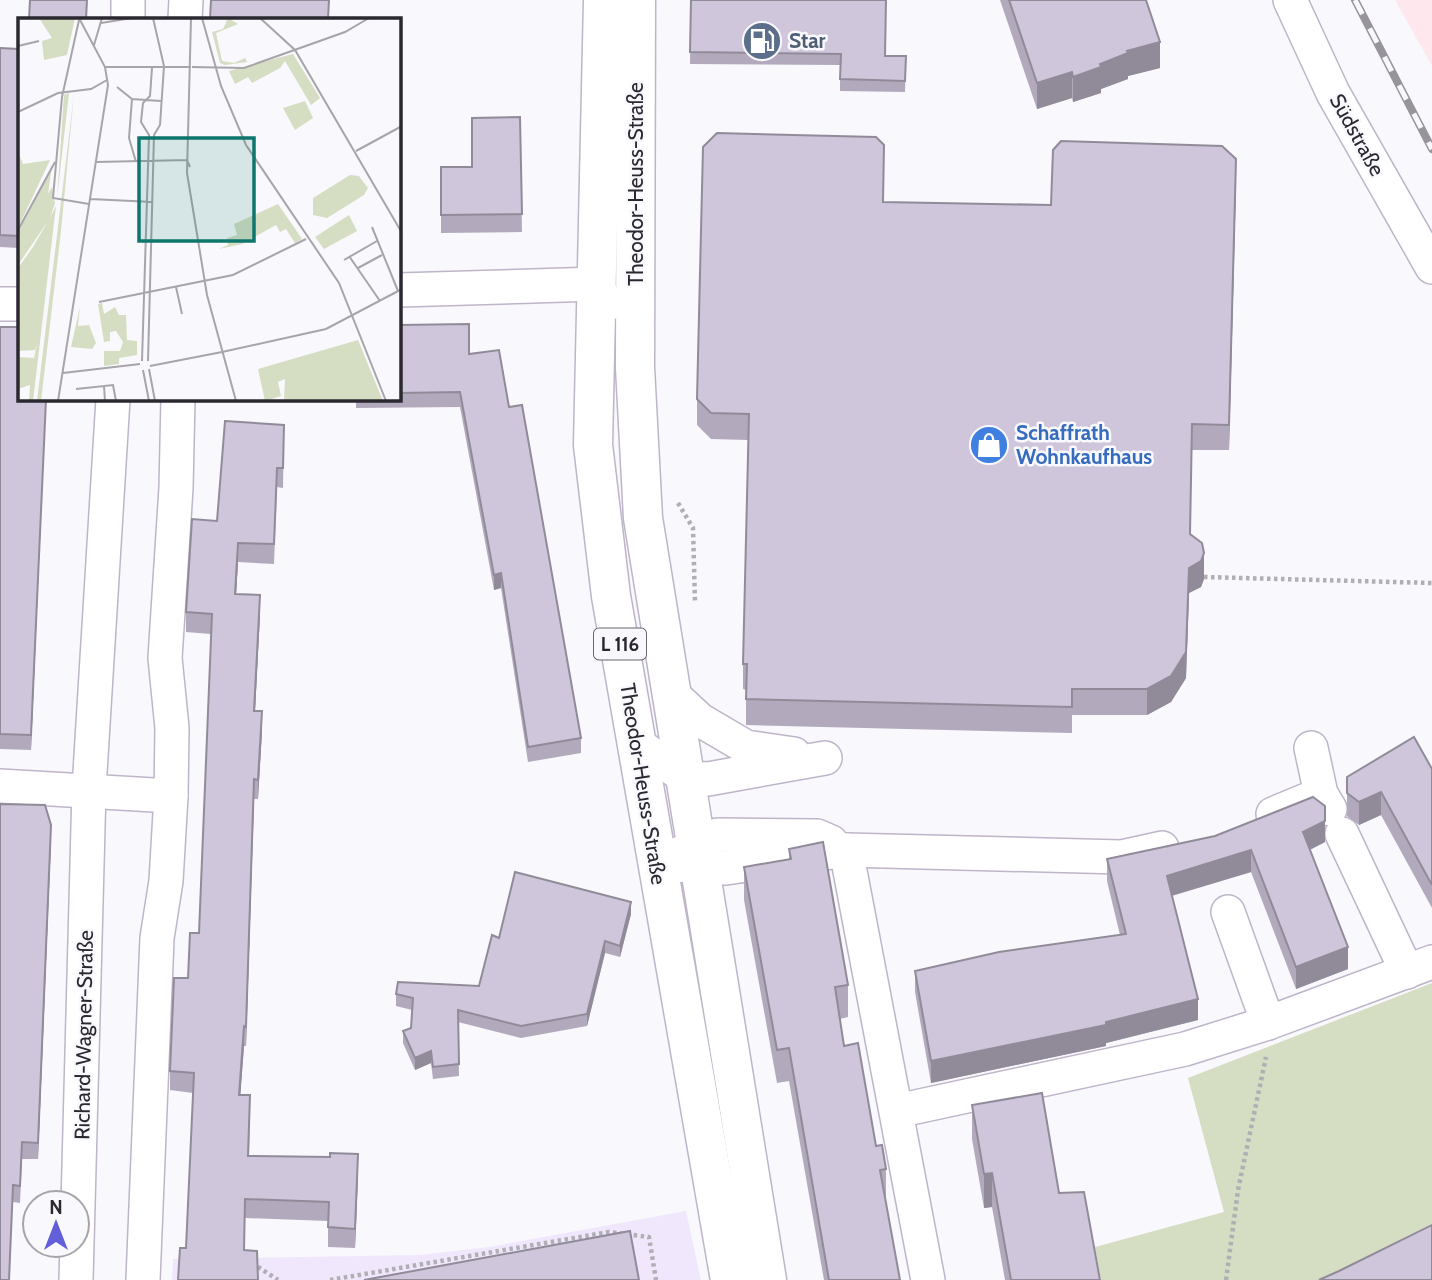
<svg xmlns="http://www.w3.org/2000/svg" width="1432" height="1280" font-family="Cabin,sans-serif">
<rect width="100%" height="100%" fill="#f9f8fc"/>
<polygon fill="#f0e7fd" points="686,1211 701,1280 172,1280 173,1259 420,1255 489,1247"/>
<polygon fill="#fee8ee" points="1395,0 1432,0 1432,66"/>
<polygon fill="#d5ddc3" points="1432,983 1432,1246 1364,1280 1101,1280 1095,1247 1224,1212 1188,1078"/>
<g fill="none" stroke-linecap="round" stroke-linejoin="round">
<g stroke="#beb5c9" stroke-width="36">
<g id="minor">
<polyline points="1290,0 1333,93 1432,267"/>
<polyline points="128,19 128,0"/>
<polyline points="185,19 186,0"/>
<polyline points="399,290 597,284 606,305"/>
<polyline points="0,304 19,304"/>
<polyline points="671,693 700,720 746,747 794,754"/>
<polyline points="636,743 686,778 708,779 825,758"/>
<polyline points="1311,748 1321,794 1330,809"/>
<polyline points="0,786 171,796"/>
<polyline points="1273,814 1321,794"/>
<polyline points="1342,834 1407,972"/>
<polyline points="846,850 928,1280"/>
<polyline points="674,856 717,835 817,836 831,842"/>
<polyline points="676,865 726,868 846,850 1121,857 1162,848"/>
<polyline points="1228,912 1268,1023"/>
<polyline points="897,1111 1185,1049 1268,1023 1432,962"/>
<polyline points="76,1280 89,789 113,399"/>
<polyline points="143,1280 157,938 166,881 171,796 172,728 165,658 176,488 178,399"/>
</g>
</g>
<g stroke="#beb5c9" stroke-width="41">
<g id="major">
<polyline points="603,0 593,445 611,596 730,1280"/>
<polyline points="636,0 635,367 643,518 767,1280"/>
</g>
</g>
<g stroke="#b0afb4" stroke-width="4.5" stroke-dasharray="3.5 3.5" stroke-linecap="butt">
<polyline points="678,503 693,528 695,602"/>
<polyline points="1204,577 1432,583"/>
<polyline points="252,1263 278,1280"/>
<polyline points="330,1280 609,1232 649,1237 656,1280"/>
<polyline points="1226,1280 1238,1190 1266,1057"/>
</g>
<use href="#minor" stroke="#fff" stroke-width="33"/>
<use href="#major" stroke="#fff" stroke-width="38"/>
<g stroke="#97959b" stroke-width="8">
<polyline id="rail" points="1355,0 1432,149"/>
</g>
<use href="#rail" stroke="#f9f8fc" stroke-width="5" stroke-dasharray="16" stroke-linecap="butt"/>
</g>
<g fill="#b2aabc">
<polygon points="691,0 885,56 906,56 905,92 840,91 840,65 690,64"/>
<polygon points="1000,0 1146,0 1160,68 1128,76 1128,79 1101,89 1101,93 1073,102 1072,98 1037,109"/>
<polygon points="0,48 19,49 19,248 0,247"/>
<polygon points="520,117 522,232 441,233 441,167 472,167"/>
<polygon points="1236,185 1229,450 1192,450 1190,534 1204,579 1201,587 1189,593 1186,678 1171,702 1147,715 1072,715 1072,733 746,725 746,690 743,689 743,664 748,440 711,439 697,425 697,399 883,202 1051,205"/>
<polygon points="399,325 469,354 509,407 581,738 581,753 528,762 501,588 494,590 460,407 356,408 356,399 399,399"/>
<polygon points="0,327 19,399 46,399 31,750 0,749"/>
<polygon points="284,425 283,488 277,487 274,564 238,562 236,594 260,614 255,711 262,731 258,799 254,799 246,1046 244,1046 240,1095 250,1114 249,1156 358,1174 355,1248 328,1247 328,1221 245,1218 186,1248 193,1093 170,1090 170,1071 188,978 199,933 211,634 186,632 186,612 217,521"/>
<polygon points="1432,769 1432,908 1381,815 1359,825 1347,816 1347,777"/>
<polygon points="1325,806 1325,842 1310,850 1348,969 1296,989 1251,872 1172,896 1198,1020 1106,1043 1106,1046 931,1083 915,992 915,971 1120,935 1107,881 1107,859 1215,836"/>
<polygon points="51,841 38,1159 22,1159 20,1203 13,1202 0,1280"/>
<polygon points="789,849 848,985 848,1017 840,1019 844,1046 876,1146 886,1169 886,1202 900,1280 824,1280 789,1081 777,1083 744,900 744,867 789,859"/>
<polygon points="631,914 620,957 605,953 587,1026 521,1038 458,1022 459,1076 433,1079 431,1063 415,1070 403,1043 403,1031 411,1028 412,1010 396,1006 396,994 479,986 499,938"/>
<polygon points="972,1105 1059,1193 1100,1280 1005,1280 992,1207 984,1208 972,1139"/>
</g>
<g fill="#918b99">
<polygon points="1160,42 1160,68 1128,76 1128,79 1101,89 1101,93 1073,102 1073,77 1127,51"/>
<polygon points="1072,72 1072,98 1037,109 1037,83"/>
<polygon points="1236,159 1236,185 1229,450 1229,425"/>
<polygon points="46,399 31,750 31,735"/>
<polygon points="238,543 238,562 235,613 235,594"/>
<polygon points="1204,553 1204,579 1201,587 1189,593 1186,678 1171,702 1147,715 1147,689 1189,568"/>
<polygon points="501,573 501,588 494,590 494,575"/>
<polygon points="260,595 260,614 254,730 254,711"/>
<polygon points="262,711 262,731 258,799 258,780"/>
<polygon points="254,779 254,799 246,1046 246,1027"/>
<polygon points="1381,792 1381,815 1359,825 1359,802"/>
<polygon points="1325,821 1325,842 1303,853 1303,832"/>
<polygon points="51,825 51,841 38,1159 38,1143"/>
<polygon points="1251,850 1251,872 1167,897 1167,876"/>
<polygon points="631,902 631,914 620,957 620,946"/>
<polygon points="605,941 605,953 587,1026 587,1014"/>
<polygon points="1348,947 1348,969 1296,989 1296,967"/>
<polygon points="1198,999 1198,1020 1106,1043 1106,1046 931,1083 931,1061 1106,1022"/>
<polygon points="244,1026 244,1046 239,1114 239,1095"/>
<polygon points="431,1051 431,1063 415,1070 415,1058"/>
<polygon points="358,1154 358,1174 355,1248 355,1229"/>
<polygon points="992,1173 992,1207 984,1208 984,1174"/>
</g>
<g fill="#cfc6db" stroke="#918b99" stroke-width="2">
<polygon points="30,0 87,0 86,19 29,19"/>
<polygon points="211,0 329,0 328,19 210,19"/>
<polygon points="691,0 886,0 885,56 906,56 905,81 840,79 841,54 690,52"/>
<polygon points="1009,0 1146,0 1160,42 1127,51 1128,53 1100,64 1101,67 1073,77 1072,72 1037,83"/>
<polygon points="0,48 19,49 19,236 0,235"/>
<polygon points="520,117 522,214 441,215 441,167 472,167 472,118"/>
<polygon points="717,133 876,137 884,145 883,202 1051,205 1053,150 1061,141 1222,146 1236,159 1229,425 1192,424 1190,534 1202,543 1204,553 1201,561 1189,568 1186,652 1171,676 1147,689 1072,689 1072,707 746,699 747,664 743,664 749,414 711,413 697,399 703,147"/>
<polygon points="469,324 469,354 499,350 509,407 522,405 581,738 528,747 501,573 494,575 460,392 399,393 399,325"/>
<polygon points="0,327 19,327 19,399 46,399 31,735 0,734"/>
<polygon points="225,421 284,425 283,468 277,468 274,544 238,543 235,594 260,595 254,711 262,711 258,780 254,779 246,1027 244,1026 239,1095 250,1095 248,1156 330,1157 330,1153 358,1154 355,1229 328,1227 329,1202 245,1199 244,1250 257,1251 258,1280 178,1280 180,1248 186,1248 194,1073 170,1071 174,978 188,978 190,933 199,933 212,614 186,612 192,519 217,521"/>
<polygon points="1414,737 1432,769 1432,885 1381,792 1359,802 1347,793 1347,777"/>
<polygon points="1313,797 1325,806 1325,821 1303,832 1348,947 1296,967 1251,850 1167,876 1198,999 1106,1022 1106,1025 931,1061 915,971 999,952 1126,934 1107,859 1215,836"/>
<polygon points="0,804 45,805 51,825 38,1143 22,1142 20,1186 13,1185 9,1280 0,1280"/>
<polygon points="823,842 848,985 835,987 844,1046 858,1043 876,1146 882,1145 886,1169 880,1170 900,1280 829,1280 789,1048 777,1050 744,867 791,859 789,849"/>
<polygon points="515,872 631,902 620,946 605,941 587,1014 521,1026 458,1010 459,1064 433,1067 431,1051 415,1058 403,1031 411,1028 413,998 396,994 398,982 479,986 492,935 499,938"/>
<polygon points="1042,1093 1059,1193 1084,1192 1100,1280 1011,1280 992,1173 984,1174 972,1105"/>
<polygon points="1432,1225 1432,1280 1319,1280 1339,1271"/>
<polygon points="630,1231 639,1280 364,1280"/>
</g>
<defs>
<g id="fuel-disc" transform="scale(2.0125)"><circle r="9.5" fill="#5c6f8a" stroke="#f9f8fc"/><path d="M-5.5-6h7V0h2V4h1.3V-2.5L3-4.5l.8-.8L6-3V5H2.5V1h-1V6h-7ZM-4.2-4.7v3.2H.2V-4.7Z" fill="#fff"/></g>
<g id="shop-disc" transform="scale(2.0125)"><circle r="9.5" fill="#3f7fe0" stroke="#f9f8fc"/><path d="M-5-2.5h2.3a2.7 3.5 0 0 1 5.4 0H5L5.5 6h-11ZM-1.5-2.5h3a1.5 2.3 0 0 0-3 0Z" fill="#fff"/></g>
</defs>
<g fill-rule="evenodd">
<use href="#fuel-disc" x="762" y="41"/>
<use href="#shop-disc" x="989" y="445"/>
</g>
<g text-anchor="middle" stroke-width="5" stroke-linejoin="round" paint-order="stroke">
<rect fill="#f9f8fc" stroke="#69666d" stroke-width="2" x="594" y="628.5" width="52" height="31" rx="5"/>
<g font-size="19" font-weight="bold" fill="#2b2830">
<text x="620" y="651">L 116</text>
</g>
<g font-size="21" font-weight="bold" fill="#4e5e75" stroke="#f9f8fc" text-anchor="start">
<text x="789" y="48">Star</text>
</g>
<g font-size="21" fill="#2b2830" stroke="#f9f8fc">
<text transform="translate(1357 135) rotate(61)" y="7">Südstraße</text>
<text transform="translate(636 184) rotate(-90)" y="7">Theodor-Heuss-Straße</text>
<text transform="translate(643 784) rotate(81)" y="7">Theodor-Heuss-Straße</text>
<text transform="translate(84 1035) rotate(-89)" y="7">Richard-Wagner-Straße</text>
</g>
<g font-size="21" font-weight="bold" fill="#366cbe" stroke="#f9f8fc" text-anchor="start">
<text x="1016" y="440">Schaffrath<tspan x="1016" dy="24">Wohnkaufhaus</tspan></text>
</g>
</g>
<g transform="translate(18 18)">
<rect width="383" height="383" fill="#f9f8fc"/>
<path d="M 21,0 L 57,0 L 49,37 L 26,42 L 24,23 L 34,20 ZM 210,0 L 220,6 L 198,15 L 204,43 L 216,45 L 227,40 L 229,44 L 207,47 L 202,45 L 194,14 L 205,11 ZM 275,36 L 302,80 L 293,87 L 267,43 L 262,50 L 234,65 L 230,59 L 217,66 L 211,53 ZM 51,75 L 39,180 L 46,77 ZM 56,76 L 43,213 L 23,383 L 19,383 ZM 287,83 L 295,100 L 277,112 L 265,90 ZM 0,134 L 5,146 L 32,142 L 0,210 ZM 34,147 L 30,176 L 34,169 L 37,185 L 32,200 L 38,188 L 15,383 L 11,383 L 12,367 L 0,371 L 0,339 L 16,340 L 19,326 L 17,332 L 0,333 L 0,250 L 15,229 L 30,203 L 0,247 L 0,214 ZM 332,157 L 341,158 L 350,170 L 346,177 L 309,200 L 295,197 L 295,180 ZM 260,186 L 284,221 L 277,225 L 268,211 L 262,214 L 258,207 L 224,226 L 201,231 L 210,227 L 209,220 L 219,217 L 216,206 ZM 331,197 L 339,213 L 306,231 L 297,219 ZM 84,285 L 86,296 L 97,289 L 101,297 L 108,297 L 109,322 L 119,323 L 119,337 L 101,340 L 101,346 L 86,348 L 86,333 L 102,333 L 105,324 L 98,313 L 92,314 L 92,323 L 86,324 L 80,286 ZM 62,289 L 60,308 L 71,307 L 78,325 L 74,331 L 53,329 ZM 340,322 L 365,383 L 266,383 L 267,361 L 260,364 L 263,378 L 247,383 L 240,351 Z" fill="#d5ddc3"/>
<path fill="none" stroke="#a7a5aa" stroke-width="2" d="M 173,0 L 169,155 L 189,277 L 218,383M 184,0 L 203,68 L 228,127 L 321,265 L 368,383M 242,0 L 277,32 L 384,215M 61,2 L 44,79 L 35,180 L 71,186M 83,5 L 114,0M 76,27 L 84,0M 0,28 L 21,23M 87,49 L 173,49M 174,49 L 226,50 L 327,14 L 351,0M 99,69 L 114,81 L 143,83M 114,81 L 111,120 L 118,144M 0,94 L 40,75 L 73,71 L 89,62M 338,133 L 384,108M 78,144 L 169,142 L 172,149M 72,181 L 135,184M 354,209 L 380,273M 0,212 L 37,144M 331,238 L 362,283M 326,242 L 359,223M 340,250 L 364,237M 158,269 L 164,296M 81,284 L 215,257 L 288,221M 204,334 L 308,311 L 384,271M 124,343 L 131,117 L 123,104 L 125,85 L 132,78 L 134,50M 130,343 L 136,117 L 142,107 L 146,48 L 135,0M 132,348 L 204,334M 131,351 L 137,383M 125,352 L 131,383M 45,355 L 122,346M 86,368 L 95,367 L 98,383M 58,371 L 86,368 L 87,383M 40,383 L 90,67 L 87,49 L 61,0"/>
<path fill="#0f766e" fill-opacity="0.15" stroke="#0f766e" stroke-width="3.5" d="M 121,120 L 236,120 L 236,223 L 121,223 Z"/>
<rect width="383" height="383" fill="none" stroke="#2b2830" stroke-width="3.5"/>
</g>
<g transform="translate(56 1224)"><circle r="33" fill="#f9f8fc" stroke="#a7a5aa" stroke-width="2"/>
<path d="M0-5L12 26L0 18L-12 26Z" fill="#635fd8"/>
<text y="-10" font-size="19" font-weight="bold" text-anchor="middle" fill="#2b2830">N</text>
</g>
</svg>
